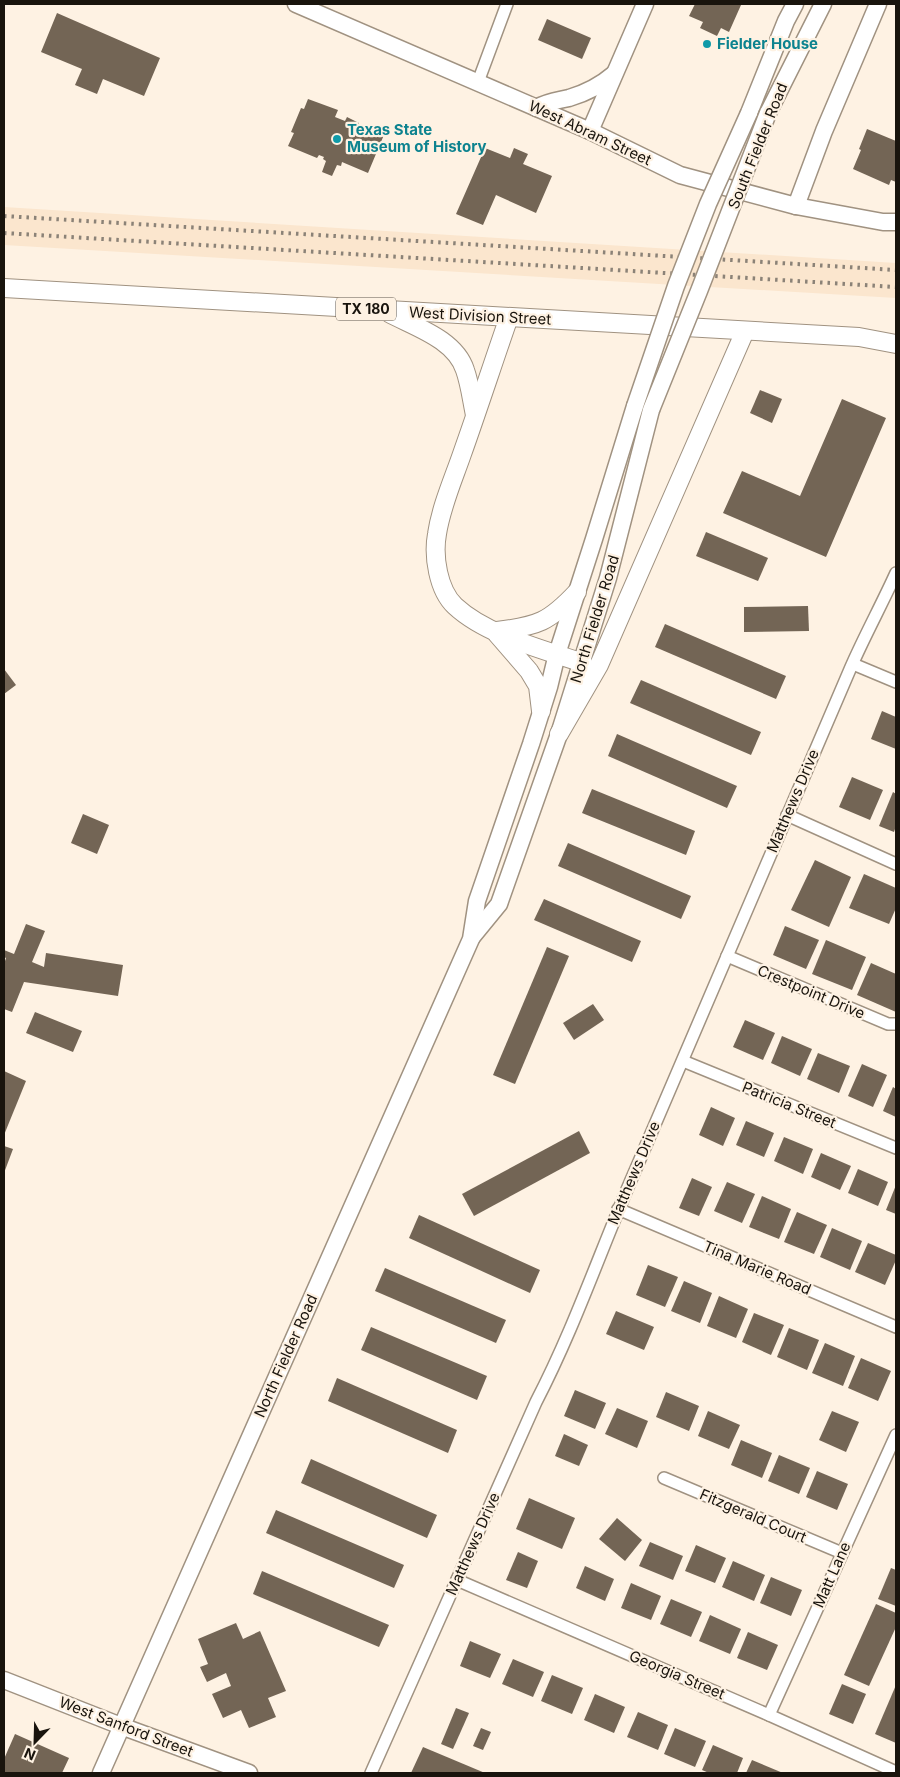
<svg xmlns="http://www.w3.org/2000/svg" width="900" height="1777" font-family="Inter,sans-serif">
<rect width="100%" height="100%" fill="#fef2e3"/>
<polygon fill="#fbe6ce" points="4,207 896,263 896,298 4,245"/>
<g fill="#736555">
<polygon points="695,4 738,4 741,5 729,32 721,28 717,36 700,28 703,22 689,16"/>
<polygon points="57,13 160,58 144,96 103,79 97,94 75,85 82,69 41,52"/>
<polygon points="547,19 591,38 582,59 538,40"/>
<polygon points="308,99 338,110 335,117 345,121 347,117 359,123 358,127 368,131 371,124 386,130 368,173 342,162 341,166 337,165 332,176 322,172 326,161 323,159 324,157 319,155 317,158 288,146 294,133 291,132 301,108 304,109"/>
<polygon points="867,129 896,141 896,182 891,180 889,185 853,169 861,150 859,149"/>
<polygon points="485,148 510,158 514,148 528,154 523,164 552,176 536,213 496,195 483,225 456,214"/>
<polygon points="760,390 782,399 772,423 750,413"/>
<polygon points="842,399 886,418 826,557 723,513 742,471 800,496"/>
<polygon points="706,532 768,558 758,581 696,556"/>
<polygon points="808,606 809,631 744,632 744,607"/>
<polygon points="665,624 786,676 776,699 655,647"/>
<polygon points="4,669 16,685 4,694"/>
<polygon points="641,680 761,732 751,755 630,703"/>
<polygon points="882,711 896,717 896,749 871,739"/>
<polygon points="617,734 737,786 727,808 608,756"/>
<polygon points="852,777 883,790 870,820 839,807"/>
<polygon points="592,789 695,831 686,855 582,813"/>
<polygon points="893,792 896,794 896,826 894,832 879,826"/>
<polygon points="83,814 109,825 97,854 71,843"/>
<polygon points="568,843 691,896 681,919 558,866"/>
<polygon points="815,860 851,877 829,927 791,910"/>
<polygon points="864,874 896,888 896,908 889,924 849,908"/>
<polygon points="544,899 641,941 632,962 534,920"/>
<polygon points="26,924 45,931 32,962 44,967 46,953 123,965 118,996 24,982 12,1012 4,1009 4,964 6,958 4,957 4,950 14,954"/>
<polygon points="785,926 819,940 806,969 773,955"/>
<polygon points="826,940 866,957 852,990 812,974"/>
<polygon points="547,947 569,956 515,1084 493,1075"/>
<polygon points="871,963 896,974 896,1012 857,995"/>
<polygon points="593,1004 604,1020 574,1040 563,1023"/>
<polygon points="35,1012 82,1031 73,1052 26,1033"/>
<polygon points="745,1020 775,1033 763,1060 733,1047"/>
<polygon points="782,1036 812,1049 800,1076 771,1063"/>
<polygon points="818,1053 850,1066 839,1093 807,1079"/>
<polygon points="862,1064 887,1075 873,1107 848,1096"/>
<polygon points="4,1071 26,1081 4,1135"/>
<polygon points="893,1087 896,1089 896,1117 883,1111"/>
<polygon points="711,1107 735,1118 723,1146 699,1135"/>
<polygon points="746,1121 774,1133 764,1157 736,1145"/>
<polygon points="579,1131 590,1153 474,1216 462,1194"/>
<polygon points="784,1137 813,1149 803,1174 774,1161"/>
<polygon points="4,1146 13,1149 4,1173"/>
<polygon points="821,1153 851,1166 840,1190 811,1177"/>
<polygon points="858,1169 888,1182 878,1206 848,1193"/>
<polygon points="692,1178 712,1187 699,1216 679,1208"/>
<polygon points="727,1182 755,1194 742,1223 714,1211"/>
<polygon points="896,1185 896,1214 886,1210"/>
<polygon points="762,1196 791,1209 779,1239 749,1227"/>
<polygon points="797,1212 827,1225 814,1254 784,1242"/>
<polygon points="419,1215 540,1270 530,1293 409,1238"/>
<polygon points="832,1228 862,1241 850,1270 820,1257"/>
<polygon points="868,1243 896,1255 896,1260 885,1285 855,1272"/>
<polygon points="648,1265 678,1277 665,1307 636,1295"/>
<polygon points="385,1268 506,1320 496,1343 375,1291"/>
<polygon points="684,1281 712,1293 700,1323 671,1311"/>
<polygon points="719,1296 748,1309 736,1338 707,1326"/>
<polygon points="616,1311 654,1327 644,1350 606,1334"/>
<polygon points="754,1313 784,1325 771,1355 742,1342"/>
<polygon points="371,1327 487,1376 477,1400 361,1350"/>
<polygon points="789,1328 819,1340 807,1370 777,1357"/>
<polygon points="825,1343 855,1356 843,1386 812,1373"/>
<polygon points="861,1358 891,1371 878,1401 848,1388"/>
<polygon points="337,1378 457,1430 448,1453 328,1401"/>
<polygon points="575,1390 606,1403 595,1429 564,1416"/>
<polygon points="666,1392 699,1406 689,1431 656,1417"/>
<polygon points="617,1408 648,1421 637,1448 605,1434"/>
<polygon points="708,1411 740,1425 729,1449 698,1436"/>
<polygon points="832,1411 859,1422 846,1452 819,1440"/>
<polygon points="564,1434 588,1445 579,1466 555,1456"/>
<polygon points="741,1440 772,1453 762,1478 731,1465"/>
<polygon points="779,1455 810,1468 799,1494 768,1481"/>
<polygon points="311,1459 437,1515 427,1538 301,1483"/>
<polygon points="817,1471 848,1484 837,1510 806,1497"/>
<polygon points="529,1498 575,1518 562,1549 516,1529"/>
<polygon points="276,1510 404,1565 394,1588 266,1533"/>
<polygon points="617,1518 642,1540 625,1561 599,1539"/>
<polygon points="650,1542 683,1556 673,1580 639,1566"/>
<polygon points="696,1545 726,1558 715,1583 685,1571"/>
<polygon points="518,1552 538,1561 527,1588 506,1580"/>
<polygon points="733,1561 765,1575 754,1601 722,1587"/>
<polygon points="585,1566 614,1579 605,1601 576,1588"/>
<polygon points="891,1568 896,1570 896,1606 878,1599"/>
<polygon points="262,1571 389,1625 379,1647 253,1594"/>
<polygon points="771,1577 802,1590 791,1616 760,1603"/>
<polygon points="631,1583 661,1596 651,1620 621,1608"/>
<polygon points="671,1599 702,1612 691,1637 660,1624"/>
<polygon points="876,1604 896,1613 896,1627 869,1686 844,1675"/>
<polygon points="710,1615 741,1629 730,1654 699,1641"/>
<polygon points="236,1623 243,1639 260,1631 286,1691 268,1698 276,1717 249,1728 241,1710 223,1718 212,1694 231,1686 226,1673 207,1682 200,1667 208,1664 198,1639"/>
<polygon points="748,1632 778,1645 767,1670 737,1658"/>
<polygon points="470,1641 501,1654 490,1678 460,1666"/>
<polygon points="513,1659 544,1672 533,1697 502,1684"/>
<polygon points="552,1675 583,1688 572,1714 541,1701"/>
<polygon points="842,1684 866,1694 853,1724 829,1714"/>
<polygon points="896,1685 896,1743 875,1734"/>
<polygon points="595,1694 625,1707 614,1733 584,1720"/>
<polygon points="456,1708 469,1713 453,1749 441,1744"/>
<polygon points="638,1712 668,1725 658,1750 627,1737"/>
<polygon points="481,1728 491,1732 483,1750 473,1746"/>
<polygon points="675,1728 706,1741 695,1767 664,1754"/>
<polygon points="15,1734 69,1758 62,1773 4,1773 4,1759"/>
<polygon points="713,1745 743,1758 737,1773 709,1773 702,1770"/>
<polygon points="423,1747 485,1773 411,1773"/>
<polygon points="752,1760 783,1773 746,1773"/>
</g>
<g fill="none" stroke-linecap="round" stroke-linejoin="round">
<g stroke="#a09281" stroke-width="14">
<g id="street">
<polyline points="478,82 507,4"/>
<polyline points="853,664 896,682"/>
<polyline points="787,815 896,864"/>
<polyline points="727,956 888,1024 896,1024"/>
<polyline points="683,1061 896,1148"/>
<polyline points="618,1209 896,1327"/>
<polyline points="664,1478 842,1553"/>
<polyline points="457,1580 769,1715 896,1772"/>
<polyline points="769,1715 896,1435"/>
<path d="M 371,1773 L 536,1402 C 576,1325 603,1243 638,1164 C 710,999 779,832 851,667 C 865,635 882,604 896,573"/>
</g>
</g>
<g stroke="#a09281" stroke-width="19">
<g id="secondary">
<polyline points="296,4 590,131 680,175 796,206 883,222 896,222"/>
<path d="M 536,108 C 549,101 556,101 569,98 C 586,93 600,86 614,74"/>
<polyline points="749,113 786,21 795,4"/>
<polyline points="768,113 823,4"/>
<polyline points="590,131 645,4"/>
<polyline points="796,206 824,131 878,4"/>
<polyline points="472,937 499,904 559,734 608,578 651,410"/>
<polyline points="4,1680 121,1726 249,1773"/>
<polyline points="101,1773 471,939 477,901 531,744 549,687 557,654 594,539 635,406"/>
</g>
</g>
<g stroke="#a09281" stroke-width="20">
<g id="primary">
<polyline points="4,288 859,337 896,344"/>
<path d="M 389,313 C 415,327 455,339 465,370 C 470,384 472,401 475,415"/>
<path d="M 509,317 C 493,363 478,409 462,454 C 453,480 441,507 437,534 C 433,556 438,590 455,606 C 486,635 542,649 583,663"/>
<path d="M 497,631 C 538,626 549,622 577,592"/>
<polyline points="497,634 529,671 538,686 541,711"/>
<polyline points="559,734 599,665 745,331"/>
</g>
</g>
<use href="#street" stroke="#fff" stroke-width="11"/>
<use href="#secondary" stroke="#fff" stroke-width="16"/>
<use href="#primary" stroke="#fff" stroke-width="18"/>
<g stroke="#8b8277" stroke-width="4" stroke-dasharray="2.5 5" stroke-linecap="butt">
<polyline points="4,216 896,270"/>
<polyline points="4,233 896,287"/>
</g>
<g stroke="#a09281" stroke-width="19" stroke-linecap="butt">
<g id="secondary-bridge">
<polyline points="635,406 676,286 708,204 749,113"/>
<polyline points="651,410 699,291 768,113"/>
</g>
</g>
<use href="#secondary-bridge" stroke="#fff" stroke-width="16"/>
</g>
<g fill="#0f9aa8" stroke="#fef2e3" stroke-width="2">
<circle cx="707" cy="44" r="5"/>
<circle cx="337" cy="139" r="5"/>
</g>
<g text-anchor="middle" stroke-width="4.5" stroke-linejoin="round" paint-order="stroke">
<rect fill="#fef2e3" stroke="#5e574d" stroke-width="1" x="336" y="297.5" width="60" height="23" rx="4"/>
<g font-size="14" font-weight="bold" fill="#19140d">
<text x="366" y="314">TX 180</text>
</g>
<g font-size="15" font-weight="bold" fill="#0d838f" stroke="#fef2e3" text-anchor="start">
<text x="717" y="49">Fielder House</text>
<text x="347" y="135">Texas State<tspan x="347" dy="17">Museum of History</tspan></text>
</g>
<g font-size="15" fill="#19140d" stroke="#fef2e3">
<text transform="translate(590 133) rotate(25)" y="5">West Abram Street</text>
<text transform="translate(758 146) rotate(-68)" y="5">South Fielder Road</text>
<text transform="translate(480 316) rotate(3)" y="5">West Division Street</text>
<text transform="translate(595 619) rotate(-73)" y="5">North Fielder Road</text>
<text transform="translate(793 801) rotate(-67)" y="5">Matthews Drive</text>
<text transform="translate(811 992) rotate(23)" y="5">Crestpoint Drive</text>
<text transform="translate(789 1105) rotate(22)" y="5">Patricia Street</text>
<text transform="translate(634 1173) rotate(-67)" y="5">Matthews Drive</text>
<text transform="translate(757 1268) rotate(23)" y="5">Tina Marie Road</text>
<text transform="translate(286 1356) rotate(-66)" y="5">North Fielder Road</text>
<text transform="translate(753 1516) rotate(23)" y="5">Fitzgerald Court</text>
<text transform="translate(473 1544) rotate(-66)" y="5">Matthews Drive</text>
<text transform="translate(832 1575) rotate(-66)" y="5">Matt Lane</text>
<text transform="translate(677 1675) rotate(23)" y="5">Georgia Street</text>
<text transform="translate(126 1727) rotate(21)" y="5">West Sanford Street</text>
</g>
</g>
<rect width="900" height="1777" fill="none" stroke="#19140d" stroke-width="10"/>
<g transform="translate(35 1742) rotate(203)" stroke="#fef2e3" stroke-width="4" paint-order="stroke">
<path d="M0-4L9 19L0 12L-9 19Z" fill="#19140d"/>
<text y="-8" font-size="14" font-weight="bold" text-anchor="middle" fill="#19140d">N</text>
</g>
</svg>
